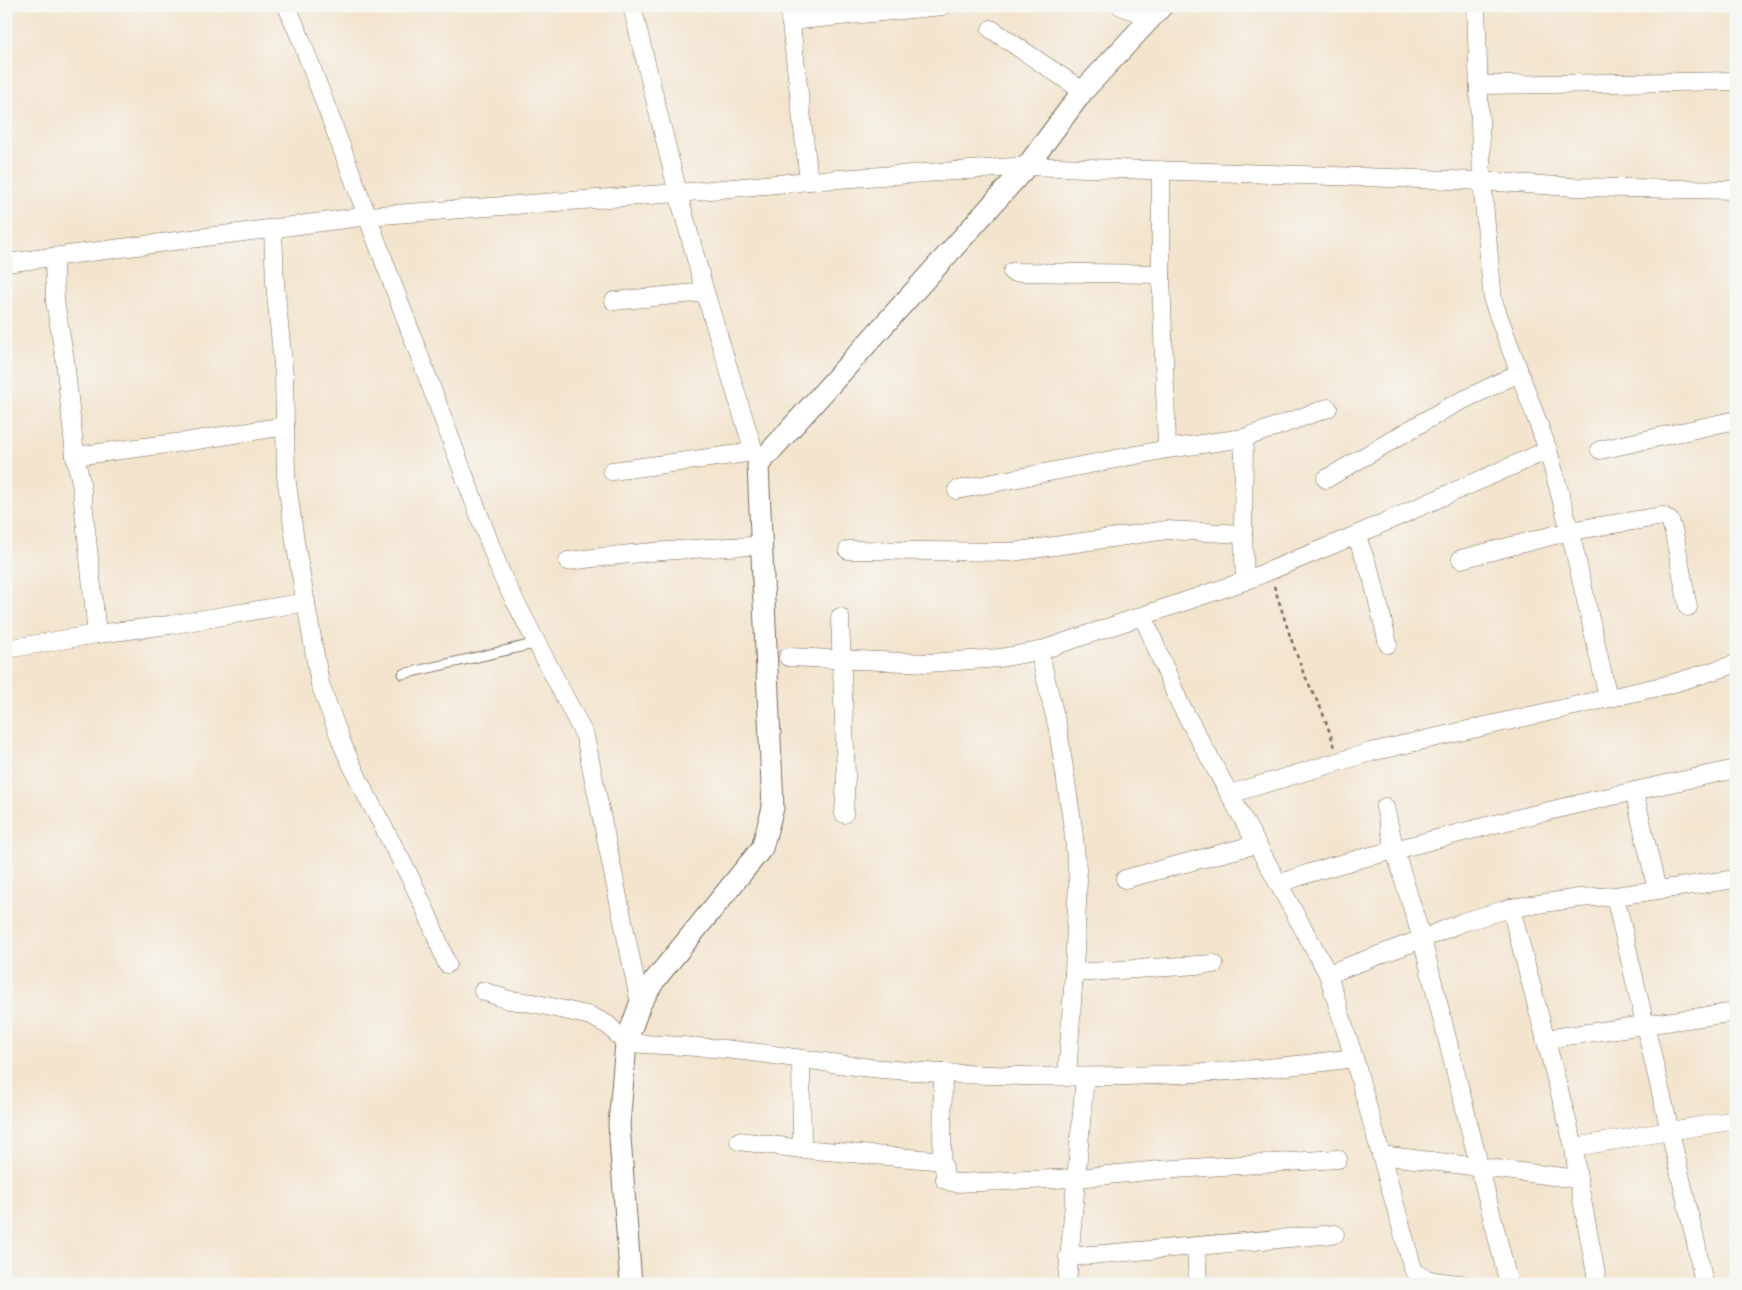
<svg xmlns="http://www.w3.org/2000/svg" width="1742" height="1290" font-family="Dekko,sans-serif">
<rect width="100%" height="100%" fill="#f6f6f2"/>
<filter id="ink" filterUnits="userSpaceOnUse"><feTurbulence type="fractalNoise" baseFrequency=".02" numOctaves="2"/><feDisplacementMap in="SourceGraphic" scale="10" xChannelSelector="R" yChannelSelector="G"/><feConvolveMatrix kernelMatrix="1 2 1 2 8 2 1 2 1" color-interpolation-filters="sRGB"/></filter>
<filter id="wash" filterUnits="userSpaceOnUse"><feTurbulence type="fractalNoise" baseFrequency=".0096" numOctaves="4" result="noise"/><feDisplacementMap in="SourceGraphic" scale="20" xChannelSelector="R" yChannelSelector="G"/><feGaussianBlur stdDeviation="1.12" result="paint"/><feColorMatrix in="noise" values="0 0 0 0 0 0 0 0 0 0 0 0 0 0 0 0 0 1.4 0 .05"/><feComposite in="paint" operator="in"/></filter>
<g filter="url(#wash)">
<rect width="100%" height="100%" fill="#f3e4cd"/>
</g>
<g filter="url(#ink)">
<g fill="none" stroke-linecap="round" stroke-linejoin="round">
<g stroke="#7b6b5b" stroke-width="11">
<polyline id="service" points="403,674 538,643"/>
</g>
<g stroke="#7b6b5b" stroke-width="19">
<g id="minor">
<polyline points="287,6 302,42 502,576 585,736 640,1004"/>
<polyline points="632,6 678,193 705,292 758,465"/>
<polyline points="789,6 809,181"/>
<polyline points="1121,6 1152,18"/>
<polyline points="1476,6 1482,181 1493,301 1548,450 1570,531 1608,697"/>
<polyline points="790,21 942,6"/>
<polyline points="991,29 1083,91"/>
<polyline points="1479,85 1736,81"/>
<polyline points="1161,170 1161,274 1167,449"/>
<polyline points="273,229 275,283 284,375 286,476 295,541 320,684 343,746 361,785 411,879 429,918 447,964"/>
<polyline points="54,257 55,301 65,360 75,456 81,482 97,634 169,625 306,602"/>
<polyline points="6,263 368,216 678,193 809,181 1027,166 1482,181 1573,187 1736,190"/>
<polyline points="1012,272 1161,274"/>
<polyline points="614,301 705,292"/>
<polyline points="1244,438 1243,534 1245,581"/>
<polyline points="1600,450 1736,420"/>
<polyline points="75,456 191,441 285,426"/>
<polyline points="612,471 754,452"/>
<polyline points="1326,479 1447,408 1519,373"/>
<polyline points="957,490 1167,449 1244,438 1328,408"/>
<polyline points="1356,535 1372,577 1388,644"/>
<polyline points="848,550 1012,552 1167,530 1243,534"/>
<polyline points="1461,559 1570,531 1663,516 1670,521 1674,533 1688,607"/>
<path d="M 568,561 C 633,553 696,547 761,546"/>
<path d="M 1143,616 L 1179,702 L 1328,974 L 1354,1058 L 1413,1269 C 1423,1283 1445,1282 1461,1284"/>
<polyline points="840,617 846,776 844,814"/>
<polyline points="6,649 97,634"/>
<polyline points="1039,651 1058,729 1073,828 1078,879 1074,973 1067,1077"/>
<polyline points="788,657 928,663 1000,658 1039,651 1245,581 1356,535 1548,450"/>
<polyline points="1634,791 1657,890"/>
<polyline points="1230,794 1371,752 1671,684 1736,664"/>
<polyline points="1385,807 1395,851 1422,939 1509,1284"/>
<polyline points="1125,879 1257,844"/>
<path d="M 1279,884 C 1321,867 1366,858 1410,846 C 1518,817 1627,792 1736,769"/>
<polyline points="1615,896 1696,1243 1704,1284"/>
<polyline points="1511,908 1574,1147 1578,1179 1598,1284"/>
<polyline points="1074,973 1214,964"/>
<polyline points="1328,974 1422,939 1463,922 1511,908 1579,898 1615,896 1736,879"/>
<path d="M 483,991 L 509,1000 L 533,1003 L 591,1016 L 608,1025 L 626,1043 C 659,1045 692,1046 724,1049 C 777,1054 829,1064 882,1069 C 1039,1081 1198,1080 1354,1058"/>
<polyline points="1545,1039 1736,1012"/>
<polyline points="801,1059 802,1149"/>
<polyline points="739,1141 802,1149 933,1160 939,1159 942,1154 943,1073"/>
<polyline points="1574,1147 1736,1120"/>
<polyline points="1381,1155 1578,1179"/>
<polyline points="939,1159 944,1167 945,1180 955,1183 1077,1178 1159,1170 1338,1159"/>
<polyline points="1196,1247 1198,1284"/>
<polyline points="1068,1257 1335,1234"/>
<polyline points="1067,1284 1085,1077"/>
</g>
</g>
<g stroke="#7b6b5b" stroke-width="23">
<polyline id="tertiary" points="631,1284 619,1125 626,1043 640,1004 654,981 762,848 773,808 758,465 1027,166 1083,91 1162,6"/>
</g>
<polyline stroke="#7b6b5b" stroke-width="2.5" stroke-dasharray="4 4" stroke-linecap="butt" points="1274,586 1290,636 1303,672 1322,711 1335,747"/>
<use href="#service" stroke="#fff" stroke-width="9"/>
<use href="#minor" stroke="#fff" stroke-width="18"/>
<use href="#tertiary" stroke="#fff" stroke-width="21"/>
</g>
</g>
<rect width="1742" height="1290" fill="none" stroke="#f6f6f2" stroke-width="25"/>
</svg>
